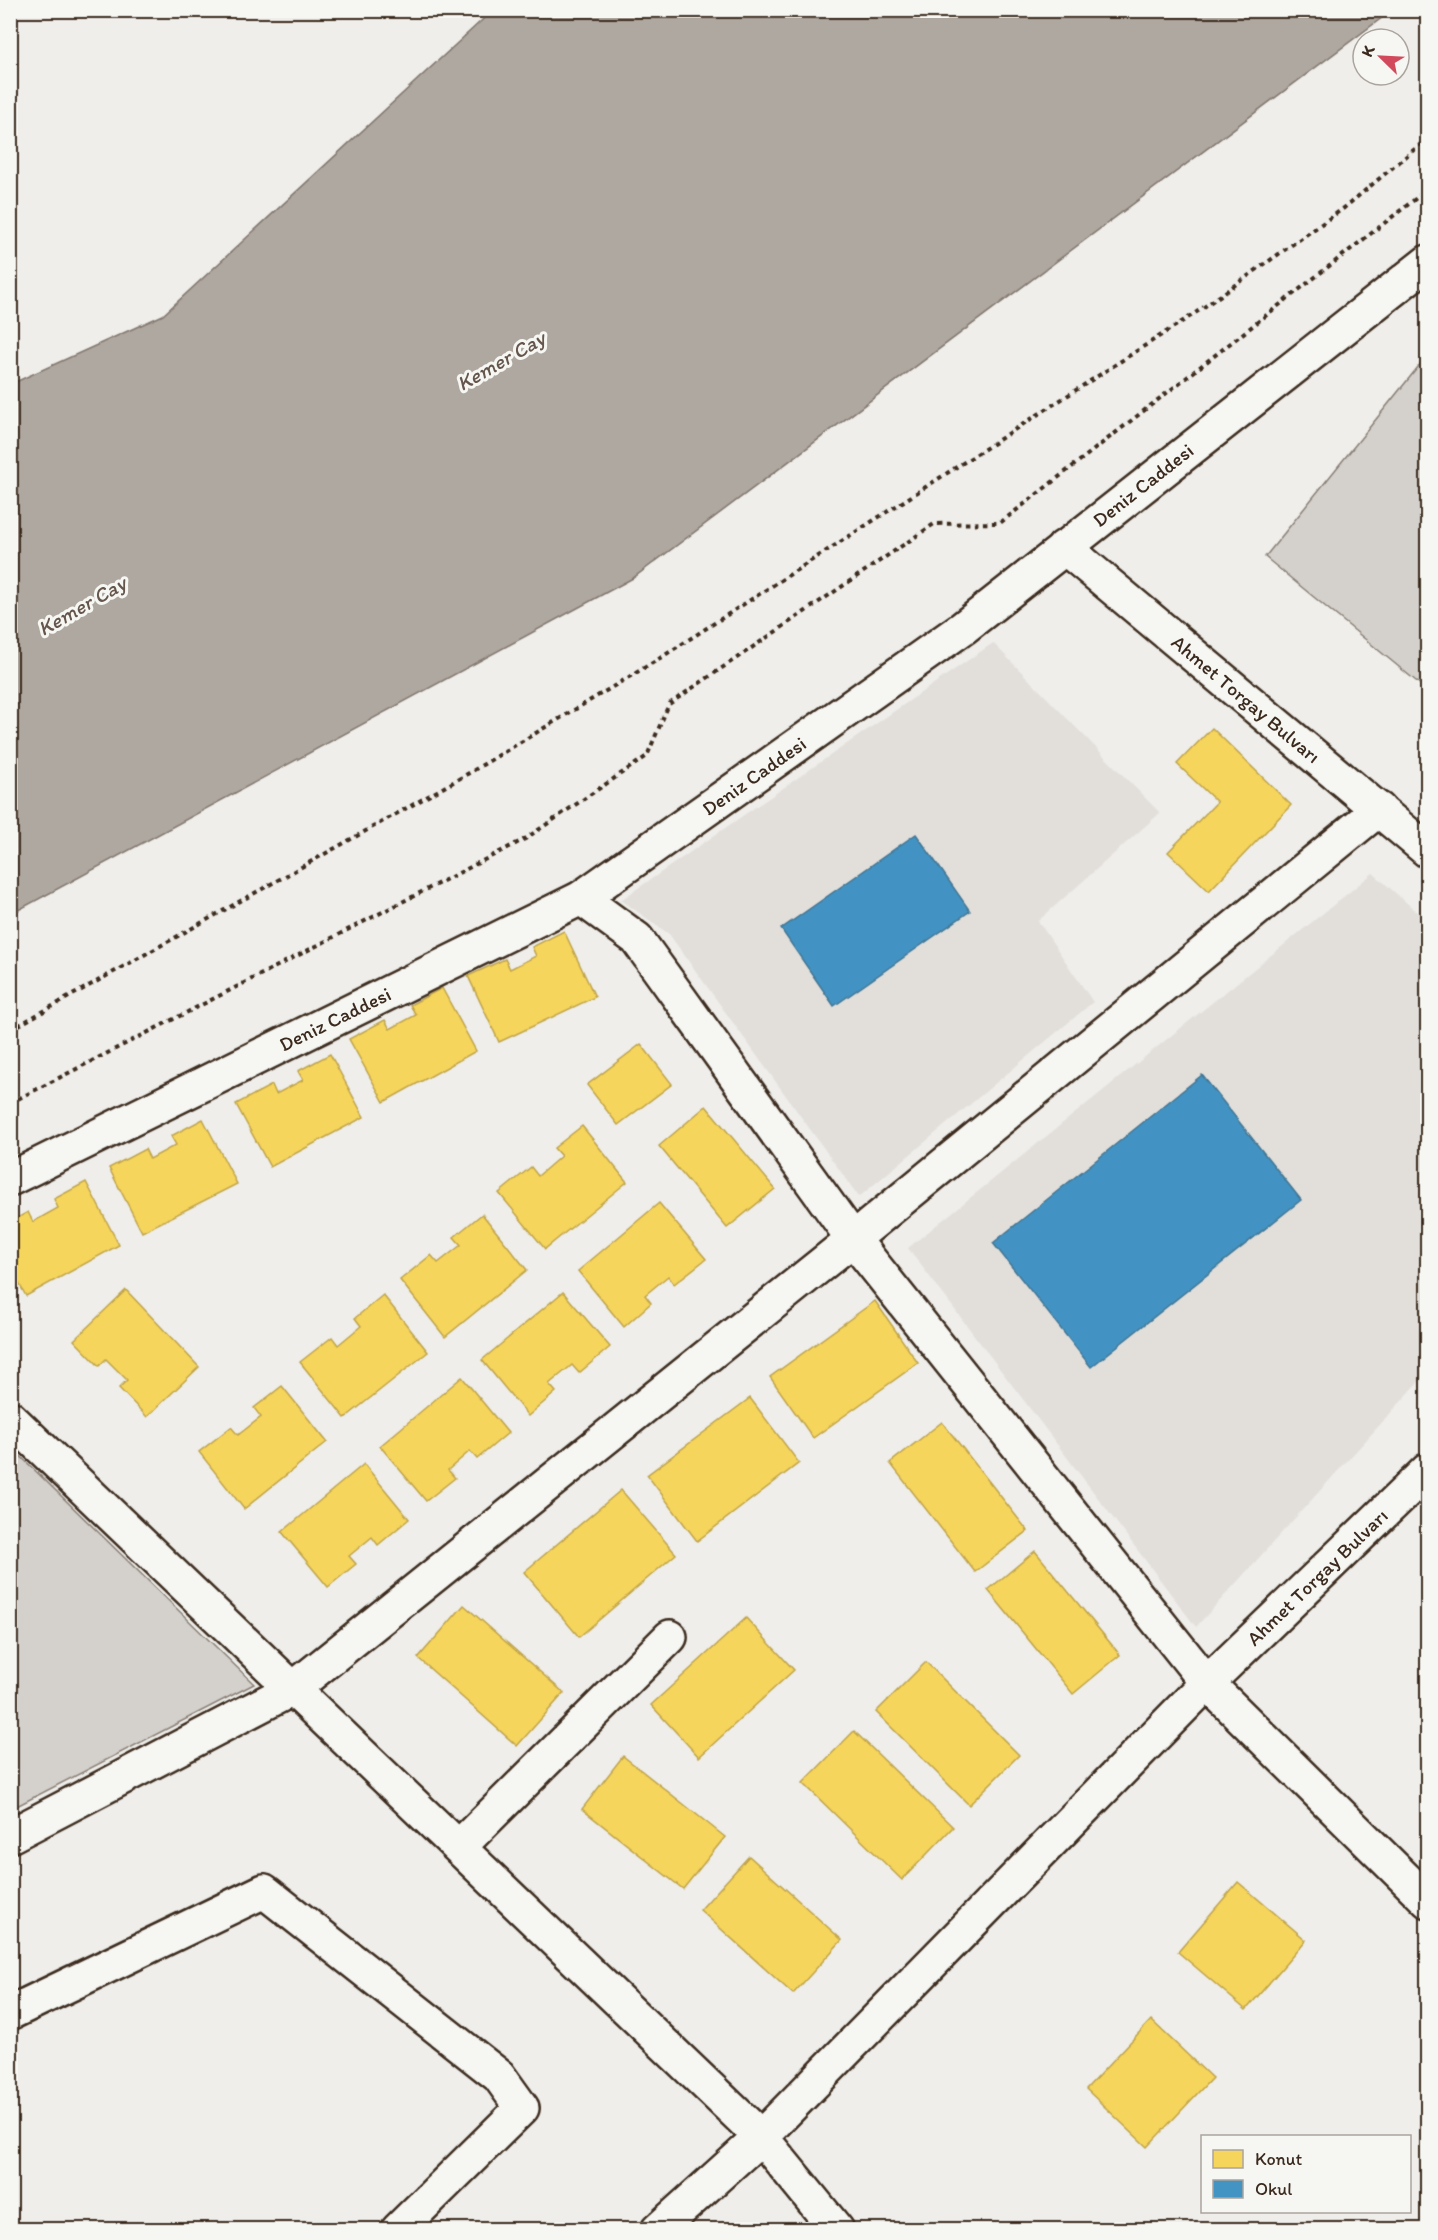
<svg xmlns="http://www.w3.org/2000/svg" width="1438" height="2240" font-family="Itim,sans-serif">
<rect width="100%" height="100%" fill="#efeeea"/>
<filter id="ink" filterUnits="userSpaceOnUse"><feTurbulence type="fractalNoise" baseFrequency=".0167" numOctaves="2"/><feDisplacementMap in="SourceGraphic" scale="12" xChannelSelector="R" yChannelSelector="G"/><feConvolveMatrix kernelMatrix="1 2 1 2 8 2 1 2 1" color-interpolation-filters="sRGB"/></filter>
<g filter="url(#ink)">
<g fill="#e2dfdb">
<polygon points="993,643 1160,813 1038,921 1093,1002 859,1197 669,934 621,900"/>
<polygon points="1373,873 1427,921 1427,1373 1196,1627 908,1248"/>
</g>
<g fill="#d4d1cc" stroke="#887e75" stroke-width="1.5">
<polygon points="1427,356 1427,690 1265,557"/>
<polygon points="11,1447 254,1684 11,1809 10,1809"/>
</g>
<polygon fill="#afa8a1" stroke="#81766d" stroke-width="1.5" points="493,10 1391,11 633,578 11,914 11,384 163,315"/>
<g fill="#f6d55c" stroke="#bea249" stroke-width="1.5">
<polygon points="1212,728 1291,805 1209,891 1168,852 1217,802 1177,764"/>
<polygon points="564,931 595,997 499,1042 468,976 505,959 510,969 536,956 532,947"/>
<polygon points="442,988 476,1051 384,1102 349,1039 385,1020 390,1029 416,1015 410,1005"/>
<polygon points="641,1044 672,1084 618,1125 587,1085"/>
<polygon points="330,1054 364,1117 270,1167 236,1104 272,1085 276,1094 303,1080 298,1071"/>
<polygon points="706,1106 775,1189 727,1228 659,1146"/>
<polygon points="203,1119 237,1184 142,1232 109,1168 145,1149 150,1159 176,1145 171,1136"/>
<polygon points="582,1126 627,1182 545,1249 499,1193 531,1167 538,1176 561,1156 554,1148"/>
<polygon points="86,1182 119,1245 26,1296 10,1267 10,1222 28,1212 33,1222 58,1208 54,1199"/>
<polygon points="659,1203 706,1259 674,1284 668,1276 645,1295 651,1303 624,1327 578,1271"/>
<polygon points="482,1214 527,1270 445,1337 400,1280 431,1255 438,1263 461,1245 454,1237"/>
<polygon points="126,1290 199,1367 147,1417 119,1388 127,1380 106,1359 99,1366 74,1340"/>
<polygon points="563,1292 610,1347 579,1373 572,1365 549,1384 556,1392 528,1416 482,1360"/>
<polygon points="383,1295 428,1352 345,1418 300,1362 332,1337 338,1345 361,1326 355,1318"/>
<polygon points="875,1301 918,1363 813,1438 770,1377"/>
<polygon points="462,1377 508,1433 477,1459 470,1451 448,1470 455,1478 426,1501 380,1446"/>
<polygon points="282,1386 327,1442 244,1509 199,1452 231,1427 238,1435 261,1417 254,1408"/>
<polygon points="750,1398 799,1463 697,1541 647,1475"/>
<polygon points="942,1422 1028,1531 975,1572 890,1463"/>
<polygon points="364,1464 409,1519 378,1545 372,1537 349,1556 356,1564 328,1587 282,1532"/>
<polygon points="621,1490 676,1554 579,1637 524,1572"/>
<polygon points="1035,1551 1120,1655 1073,1694 988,1590"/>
<polygon points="464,1605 564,1693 517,1746 418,1658"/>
<polygon points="746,1618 794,1670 699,1757 651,1705"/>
<polygon points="926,1662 1019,1755 969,1805 876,1712"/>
<polygon points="854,1731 953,1827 902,1880 803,1783"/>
<polygon points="623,1756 725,1837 683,1889 582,1809"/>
<polygon points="749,1856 842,1940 793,1994 700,1910"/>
<polygon points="1238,1882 1306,1940 1246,2010 1178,1952"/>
<polygon points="1151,2020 1212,2078 1147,2147 1086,2089"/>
</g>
<g fill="#4393c3" stroke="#417492" stroke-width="1.5">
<polygon points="916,834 970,911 834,1006 781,929"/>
<polygon points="1202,1075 1301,1200 1091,1367 993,1243"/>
</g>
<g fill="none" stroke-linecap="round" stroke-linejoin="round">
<g stroke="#3b2a1e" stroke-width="38">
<g id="minor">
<polyline points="1064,547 1428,851"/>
<polyline points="581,898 637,939 853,1239 1207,1683 761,2137 658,2230"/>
<polyline points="10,1179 581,898 963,628 1428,262"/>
<polyline points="10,1418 761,2137 837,2230"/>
<polyline points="1428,1470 1207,1683 1428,1901"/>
<polyline points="10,1836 294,1688 853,1239 1379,809"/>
<polyline points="459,1847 670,1637"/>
<polyline points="10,2013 264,1891 499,2076 522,2108 398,2230"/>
</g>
</g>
<g stroke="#3b2a1e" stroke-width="4" stroke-dasharray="4.5 4.5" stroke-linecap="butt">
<polyline points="10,1030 464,776 654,662 1194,314 1344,208 1428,138"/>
<polyline points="10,1103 525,839 647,756 669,704 934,524 1000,523 1428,189"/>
</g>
<use href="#minor" stroke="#f6f6f2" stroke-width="33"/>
</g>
</g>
<g text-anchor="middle" stroke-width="6" stroke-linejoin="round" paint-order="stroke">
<g font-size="20" fill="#3b2a1e" stroke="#f6f6f2">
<text transform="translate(1143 485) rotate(-38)" y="7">Deniz Caddesi</text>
<text transform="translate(1246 699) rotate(40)" y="7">Ahmet Torgay Bulvarı</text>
<text transform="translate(754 776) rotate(-35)" y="7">Deniz Caddesi</text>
<text transform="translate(335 1019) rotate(-26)" y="7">Deniz Caddesi</text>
<text transform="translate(1317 1577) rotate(-44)" y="7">Ahmet Torgay Bulvarı</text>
</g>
<g font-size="21" font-style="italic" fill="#64564c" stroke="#f6f6f2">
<text transform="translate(501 361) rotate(-30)" y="7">Kemer Cay</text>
<text transform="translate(82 606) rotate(-30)" y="7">Kemer Cay</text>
</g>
</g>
<rect width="1438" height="2240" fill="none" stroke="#f6f6f2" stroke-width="36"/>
<rect x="18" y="18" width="1402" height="2204" fill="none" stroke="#3b2a1e" stroke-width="2" filter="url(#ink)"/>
<rect x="1201" y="2135" width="210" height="78" fill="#f6f6f2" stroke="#aba49d" stroke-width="1.5"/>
<rect x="1213" y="2150" width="30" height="18" fill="#f6d55c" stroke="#aba49d" stroke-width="1.5"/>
<text x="1255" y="2165" font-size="18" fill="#3b2a1e">Konut</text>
<rect x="1213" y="2180" width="30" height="18" fill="#4393c3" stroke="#aba49d" stroke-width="1.5"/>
<text x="1255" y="2195" font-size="18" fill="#3b2a1e">Okul</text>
<g transform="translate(1381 57) rotate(294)"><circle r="28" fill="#f6f6f2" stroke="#aba49d" stroke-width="1.5"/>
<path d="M0-4.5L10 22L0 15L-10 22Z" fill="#d1495b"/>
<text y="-9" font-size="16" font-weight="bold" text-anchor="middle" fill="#3b2a1e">K</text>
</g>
</svg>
